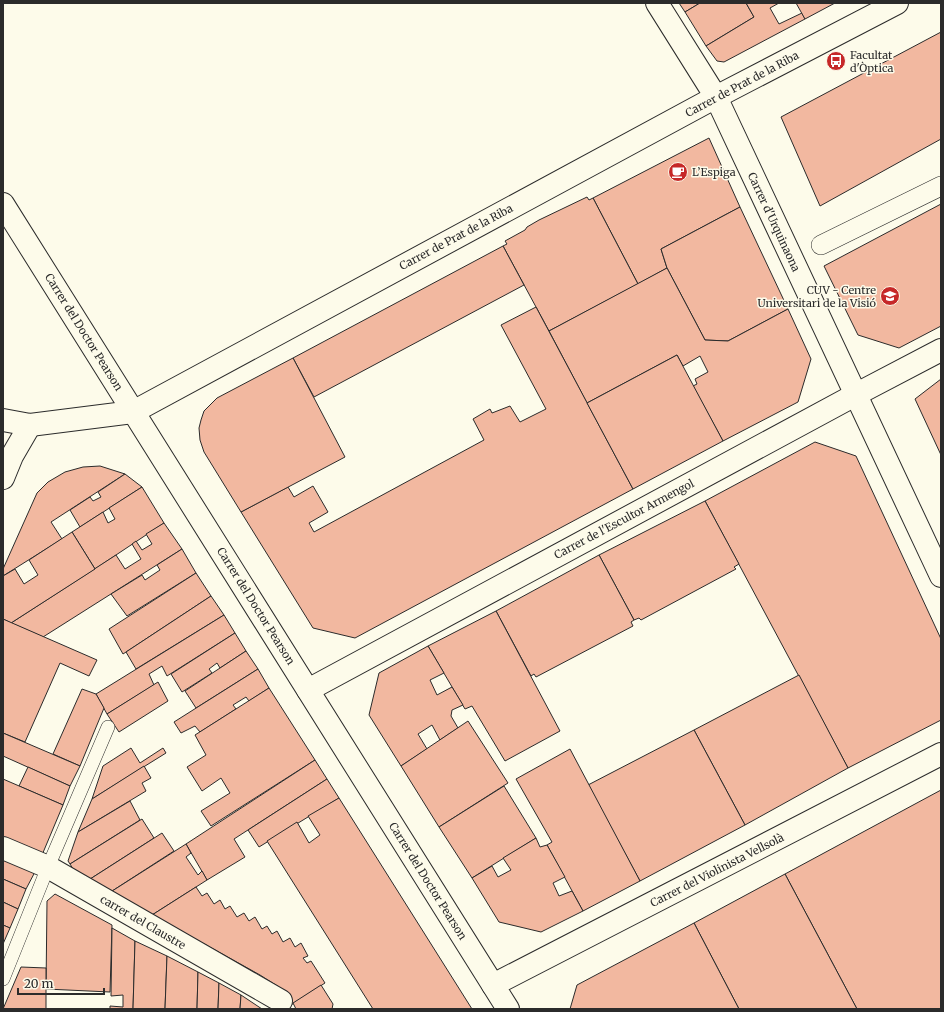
<svg xmlns="http://www.w3.org/2000/svg" width="944" height="1012" font-family="Merriweather,serif">
<rect width="100%" height="100%" fill="#fdfbea"/>
<g fill="#f2b8a0" stroke="#2b2b2b">
<polygon points="679,3 700,3 685,12"/>
<polygon points="700,3 746,3 754,17 706,46 685,12"/>
<polygon points="746,3 779,3 770,8 779,24 802,13 805,19 724,62 717,61 706,46 754,17"/>
<polygon points="796,3 835,3 805,19"/>
<polygon points="941,32 941,139 820,206 781,117"/>
<polygon points="709,138 740,207 661,249 667,268 638,284 593,198"/>
<polygon points="587,197 589,200 593,198 638,284 549,331 503,246 507,244 505,241 525,230 527,227 539,220"/>
<polygon points="941,204 941,326 899,348 858,335 824,266"/>
<polygon points="740,207 788,309 728,341 705,340 667,268 661,249"/>
<polygon points="503,246 524,285 314,397 293,358"/>
<polygon points="667,268 705,340 728,341 788,309 811,359 798,402 723,441 693,386 697,384 695,379 708,372 700,356 683,366 677,355 587,403 549,331"/>
<polygon points="536,307 633,489 355,638 313,628 241,512 288,487 294,497 313,486 328,512 309,523 314,532 484,440 473,419 490,409 492,413 510,406 520,422 546,409 501,325"/>
<polygon points="677,355 723,441 633,489 587,403"/>
<polygon points="293,358 345,457 241,512 204,452 200,440 199,428 201,420 204,411 217,398"/>
<polygon points="941,379 941,455 915,399"/>
<polygon points="815,442 856,456 941,639 941,720 848,768 705,501"/>
<polygon points="100,466 125,474 51,522 62,539 3,576 3,569 37,493 48,482 65,472 83,467"/>
<polygon points="125,474 142,487 80,527 70,510 90,497 93,501 101,497 98,492"/>
<polygon points="142,487 164,523 95,569 72,532 103,512 108,523 115,519 109,508"/>
<polygon points="705,501 739,564 734,567 736,569 641,620 639,618 634,620 599,555"/>
<polygon points="164,523 182,549 43,637 11,623 116,555 125,569 141,559 132,544 136,541 142,550 152,544 146,534"/>
<polygon points="72,532 95,569 11,623 3,619 3,576 15,569 24,584 38,575 29,560"/>
<polygon points="182,549 196,573 127,616 111,594 142,575 145,580 160,570 157,565"/>
<polygon points="599,555 634,620 631,622 633,626 536,677 534,674 531,676 496,611"/>
<polygon points="196,573 211,596 123,654 109,629"/>
<polygon points="211,596 224,615 136,669 126,652"/>
<polygon points="496,611 560,731 505,761 472,706 465,709 428,646"/>
<polygon points="224,615 235,633 167,676 162,666 149,674 154,685 107,714 96,694"/>
<polygon points="3,619 97,660 89,676 60,663 25,742 3,733"/>
<polygon points="235,633 246,651 220,668 217,663 209,669 212,673 182,692 171,674"/>
<polygon points="428,646 444,673 430,680 437,695 452,687 463,705 452,710 451,716 458,728 440,740 432,725 418,734 427,749 401,766 369,715 379,673"/>
<polygon points="246,651 258,669 196,708 185,691"/>
<polygon points="258,669 269,688 249,701 246,697 233,705 236,709 200,732 195,726 181,733 174,722"/>
<polygon points="799,675 848,768 745,825 694,730"/>
<polygon points="158,682 168,701 119,732 107,714"/>
<polygon points="269,688 315,760 211,826 201,811 230,793 221,778 202,791 187,767 206,755 195,735"/>
<polygon points="82,689 96,694 104,708 80,766 53,754"/>
<polygon points="468,721 508,783 439,827 401,766"/>
<polygon points="694,730 745,825 640,881 588,785"/>
<polygon points="3,733 80,766 70,786 3,756"/>
<polygon points="131,748 140,763 163,748 166,753 92,799 103,766"/>
<polygon points="570,749 640,881 583,911 547,845 552,842 516,779"/>
<polygon points="315,760 327,779 234,839 245,857 207,880 186,844"/>
<polygon points="144,766 151,778 142,783 146,791 78,832 92,799"/>
<polygon points="28,767 70,786 63,805 19,786"/>
<polygon points="3,779 63,805 42,855 3,840"/>
<polygon points="327,779 339,798 259,847 248,830"/>
<polygon points="504,786 536,838 472,878 439,827"/>
<polygon points="941,790 941,1009 857,1009 785,874"/>
<polygon points="339,798 472,1009 373,1009 267,841 297,822 309,843 320,835 308,816"/>
<polygon points="130,801 140,820 70,864 68,861 78,832"/>
<polygon points="142,819 154,838 87,881 78,877 70,864"/>
<polygon points="162,833 174,851 109,893 87,881"/>
<polygon points="536,838 540,847 547,845 565,877 553,883 559,896 572,891 583,911 541,932 499,922 472,878 492,866 498,877 511,870 503,858"/>
<polygon points="186,844 191,853 186,857 198,875 202,871 207,880 152,915 109,893"/>
<polygon points="3,856 36,870 26,889 3,879"/>
<polygon points="785,874 857,1009 739,1009 694,923"/>
<polygon points="3,879 26,889 18,909 3,902"/>
<polygon points="196,887 202,896 207,893 214,904 220,900 225,909 230,906 237,917 244,913 249,921 255,917 262,929 267,926 272,934 277,931 283,942 290,938 295,947 301,943 308,956 303,958 307,963 311,961 325,983 291,1005 279,987 260,975 152,915"/>
<polygon points="55,894 112,925 110,992 46,989 47,901"/>
<polygon points="3,902 18,909 10,928 3,925"/>
<polygon points="694,923 739,1009 570,1009 577,985"/>
<polygon points="3,925 10,928 3,944"/>
<polygon points="112,928 135,941 133,1009 110,1009 110,1006 123,1007 123,995 111,996"/>
<polygon points="135,941 167,956 165,1009 133,1009"/>
<polygon points="167,956 198,972 197,1009 165,1009"/>
<polygon points="21,967 46,968 46,1009 3,1009"/>
<polygon points="198,972 219,983 218,1009 197,1009"/>
<polygon points="219,983 241,995 240,1009 218,1009"/>
<polygon points="321,985 333,1004 332,1009 296,1009 293,1003"/>
<polygon points="241,995 262,1009 240,1009"/>
</g>
<g fill="none" stroke-linecap="round" stroke-linejoin="round">
<g stroke="#2b2b2b" stroke-width="14">
<polyline id="service" points="3,979 48,867 108,727"/>
</g>
<g stroke="#2b2b2b" stroke-width="20">
<polyline id="pedestrian" points="821,245 941,186"/>
</g>
<g stroke="#2b2b2b" stroke-width="24">
<g id="minor">
<polyline points="657,3 716,97 941,576"/>
<polyline points="3,204 508,1009"/>
<polyline points="3,420 30,425 133,412 716,97 897,3"/>
<polyline points="3,478 12,456 30,425"/>
<polyline points="308,690 855,395 941,350"/>
<polyline points="3,848 48,867 281,1001"/>
<polyline points="493,985 941,754"/>
</g>
</g>
<use href="#service" stroke="#fdfbea" stroke-width="13"/>
<use href="#pedestrian" stroke="#fdfbea" stroke-width="19"/>
<use href="#minor" stroke="#fdfbea" stroke-width="22"/>
</g>
<defs>
<g id="bus-disc" transform="scale(1)"><circle r="9.5" fill="#c62828" stroke="#fdfbea"/><path d="M-5-6H5V4H4V6H2V4H-2V6H-4V4H-5ZM-3.5-4V0h7V-4ZM-3.5 1.2v1.5H-2V1.2ZM2 1.2v1.5H3.5V1.2Z" fill="#fff"/></g>
<g id="cafe-disc" transform="scale(1)"><circle r="9.5" fill="#c62828" stroke="#fdfbea"/><path d="M-5.5-4.5H6V0H3Q3 3.5 0 3.5H-2.5Q-5.5 3.5-5.5 0ZM3-3.2v2h1.7v-2ZM-6 4.5H4V6H-6Z" fill="#fff"/></g>
<g id="university-disc" transform="scale(1)"><circle r="9.5" fill="#c62828" stroke="#fdfbea"/><path d="M0-5L7-2L0 1L-7-2ZM-4 1L0 2.5L4 1V4Q0 6-4 4Z" fill="#fff"/></g>
</defs>
<g fill-rule="evenodd">
<use href="#bus-disc" x="836" y="61"/>
<use href="#cafe-disc" x="678" y="172"/>
<use href="#university-disc" x="890" y="296"/>
</g>
<g text-anchor="middle" stroke-width="3" stroke-linejoin="round" paint-order="stroke">
<g font-size="11" fill="#2b2b2b" stroke="#fdfbea" text-anchor="start">
<text x="850" y="59">Facultat<tspan x="850" dy="13">d'Òptica</tspan></text>
<text x="692" y="176">L’Espiga</text>
<text x="876" y="294" text-anchor="end">CUV - Centre<tspan x="876" dy="13">Universitari de la Visió</tspan></text>
</g>
<g font-size="11" fill="#2b2b2b" stroke="#fdfbea">
<text transform="translate(742 84) rotate(-28)" y="4">Carrer de Prat de la Riba</text>
<text transform="translate(774 222) rotate(65)" y="4">Carrer d'Urquinaona</text>
<text transform="translate(456 237) rotate(-28)" y="4">Carrer de Prat de la Riba</text>
<text transform="translate(84 332) rotate(58)" y="4">Carrer del Doctor Pearson</text>
<text transform="translate(624 519) rotate(-28)" y="4">Carrer de l'Escultor Armengol</text>
<text transform="translate(256 606) rotate(58)" y="4">Carrer del Doctor Pearson</text>
<text transform="translate(717 870) rotate(-27)" y="4">Carrer del Violinista Vellsolà</text>
<text transform="translate(428 881) rotate(58)" y="4">Carrer del Doctor Pearson</text>
<text transform="translate(143 922) rotate(30)" y="4">carrer del Claustre</text>
</g>
</g>
<rect width="944" height="1012" fill="none" stroke="#2b2b2b" stroke-width="8"/>
<path d="M18 988v6h86v-6" fill="none" stroke="#2b2b2b" stroke-width="2"/>
<text x="24" y="988" font-size="12" fill="#2b2b2b" stroke="#fdfbea" stroke-width="3" paint-order="stroke">20 m</text>
</svg>
